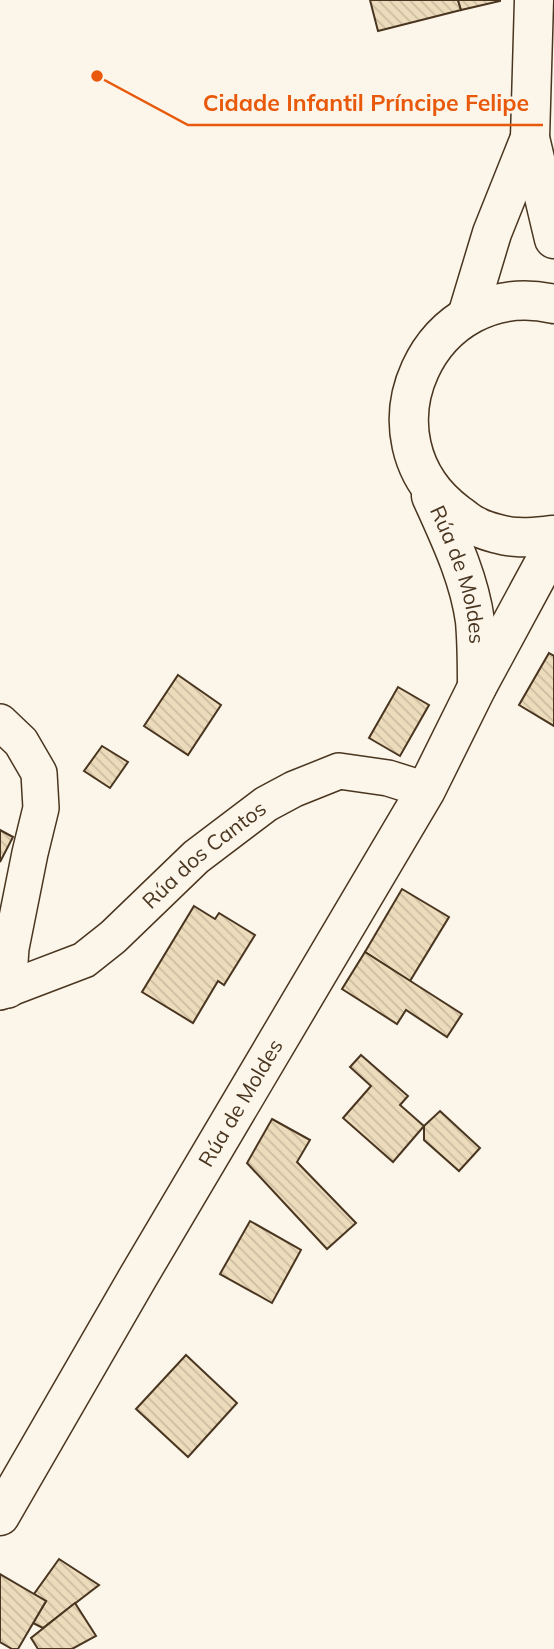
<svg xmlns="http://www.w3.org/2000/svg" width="554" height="1649" font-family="Mulish,sans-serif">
<defs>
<pattern id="building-back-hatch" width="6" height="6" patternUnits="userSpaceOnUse" patternTransform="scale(1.75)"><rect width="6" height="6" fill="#ecdcbc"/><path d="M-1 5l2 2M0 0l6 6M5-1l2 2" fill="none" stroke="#ccbda1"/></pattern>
</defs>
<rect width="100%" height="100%" fill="#fbf6e9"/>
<g fill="url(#building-back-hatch)" stroke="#4a3520" stroke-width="2">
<polygon points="370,0 458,0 461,10 378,31"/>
<polygon points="458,0 500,0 500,1 461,10"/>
<polygon points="549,653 554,656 554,726 519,705"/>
<polygon points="178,675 221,705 188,755 144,726"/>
<polygon points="398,687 429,705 400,756 369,738"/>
<polygon points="102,746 128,762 110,788 84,771"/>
<polygon points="0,830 13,837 0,862"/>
<polygon points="402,889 449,917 410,981 365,952"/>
<polygon points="194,906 215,919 219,913 255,935 224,985 218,981 193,1023 142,992"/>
<polygon points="365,952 462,1014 447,1037 406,1010 397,1024 342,989"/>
<polygon points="361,1055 408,1096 400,1105 424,1126 393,1162 343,1118 371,1086 350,1067"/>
<polygon points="440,1111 480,1148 459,1171 424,1140 424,1126"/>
<polygon points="272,1119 310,1140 297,1162 356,1223 327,1249 247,1163"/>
<polygon points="250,1221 301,1250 272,1303 220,1274"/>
<polygon points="186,1355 237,1403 188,1457 136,1409"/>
<polygon points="59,1559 99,1585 43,1628 33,1623 46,1601 34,1594"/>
<polygon points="0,1574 46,1601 18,1649 12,1649 0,1642"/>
<polygon points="75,1603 96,1636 72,1649 38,1649 31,1638"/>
</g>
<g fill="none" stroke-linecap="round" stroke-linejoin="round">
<g stroke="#4a3520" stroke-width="38">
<g id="street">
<polyline points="0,722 21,742 39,773 41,808 30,853 11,948 8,990"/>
<path id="s1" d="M 0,992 L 84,960 L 113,937 L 196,857 L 266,804 L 294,789 L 339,771 L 388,778 L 426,790"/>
</g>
</g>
<g stroke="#4a3520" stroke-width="41">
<g id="secondary">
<polyline points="534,0 530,138 554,239"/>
<polyline points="467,316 492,233 530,138"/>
</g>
</g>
<g stroke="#4a3520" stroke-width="41">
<g id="primary">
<path d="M 554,304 C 429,275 354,438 458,514 C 464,518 469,523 476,526 C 484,531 507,537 517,537 C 529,538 542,536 554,535"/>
<path id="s2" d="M 431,496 C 449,536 469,577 475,621 C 477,643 477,665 477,687"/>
<path id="s3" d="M 0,1516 L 138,1277 L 426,790 L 477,687 L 543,565 L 554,540"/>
</g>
</g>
<use href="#street" stroke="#fbf6e9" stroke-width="35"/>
<use href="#secondary" stroke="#fbf6e9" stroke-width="38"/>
<use href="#primary" stroke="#fbf6e9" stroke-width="38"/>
</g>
<g text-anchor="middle" stroke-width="5" stroke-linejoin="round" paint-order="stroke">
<g font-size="21" fill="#4a3520" stroke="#fbf6e9">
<text dy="7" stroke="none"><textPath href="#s2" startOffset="84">Rúa de Moldes</textPath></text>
<text dy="7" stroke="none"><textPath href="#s1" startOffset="250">Rúa dos Cantos</textPath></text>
<text dy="7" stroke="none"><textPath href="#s3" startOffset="478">Rúa de Moldes</textPath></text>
</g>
</g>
<path fill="none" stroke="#e8590c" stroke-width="2.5" d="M97 76L188 125H543"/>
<circle fill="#e8590c" stroke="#fbf6e9" stroke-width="2.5" cx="97" cy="76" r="7"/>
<g font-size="23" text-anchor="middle" font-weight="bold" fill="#e8590c" stroke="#fbf6e9" stroke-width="5" stroke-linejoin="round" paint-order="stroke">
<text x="366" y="111">Cidade Infantil Príncipe Felipe</text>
</g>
</svg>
